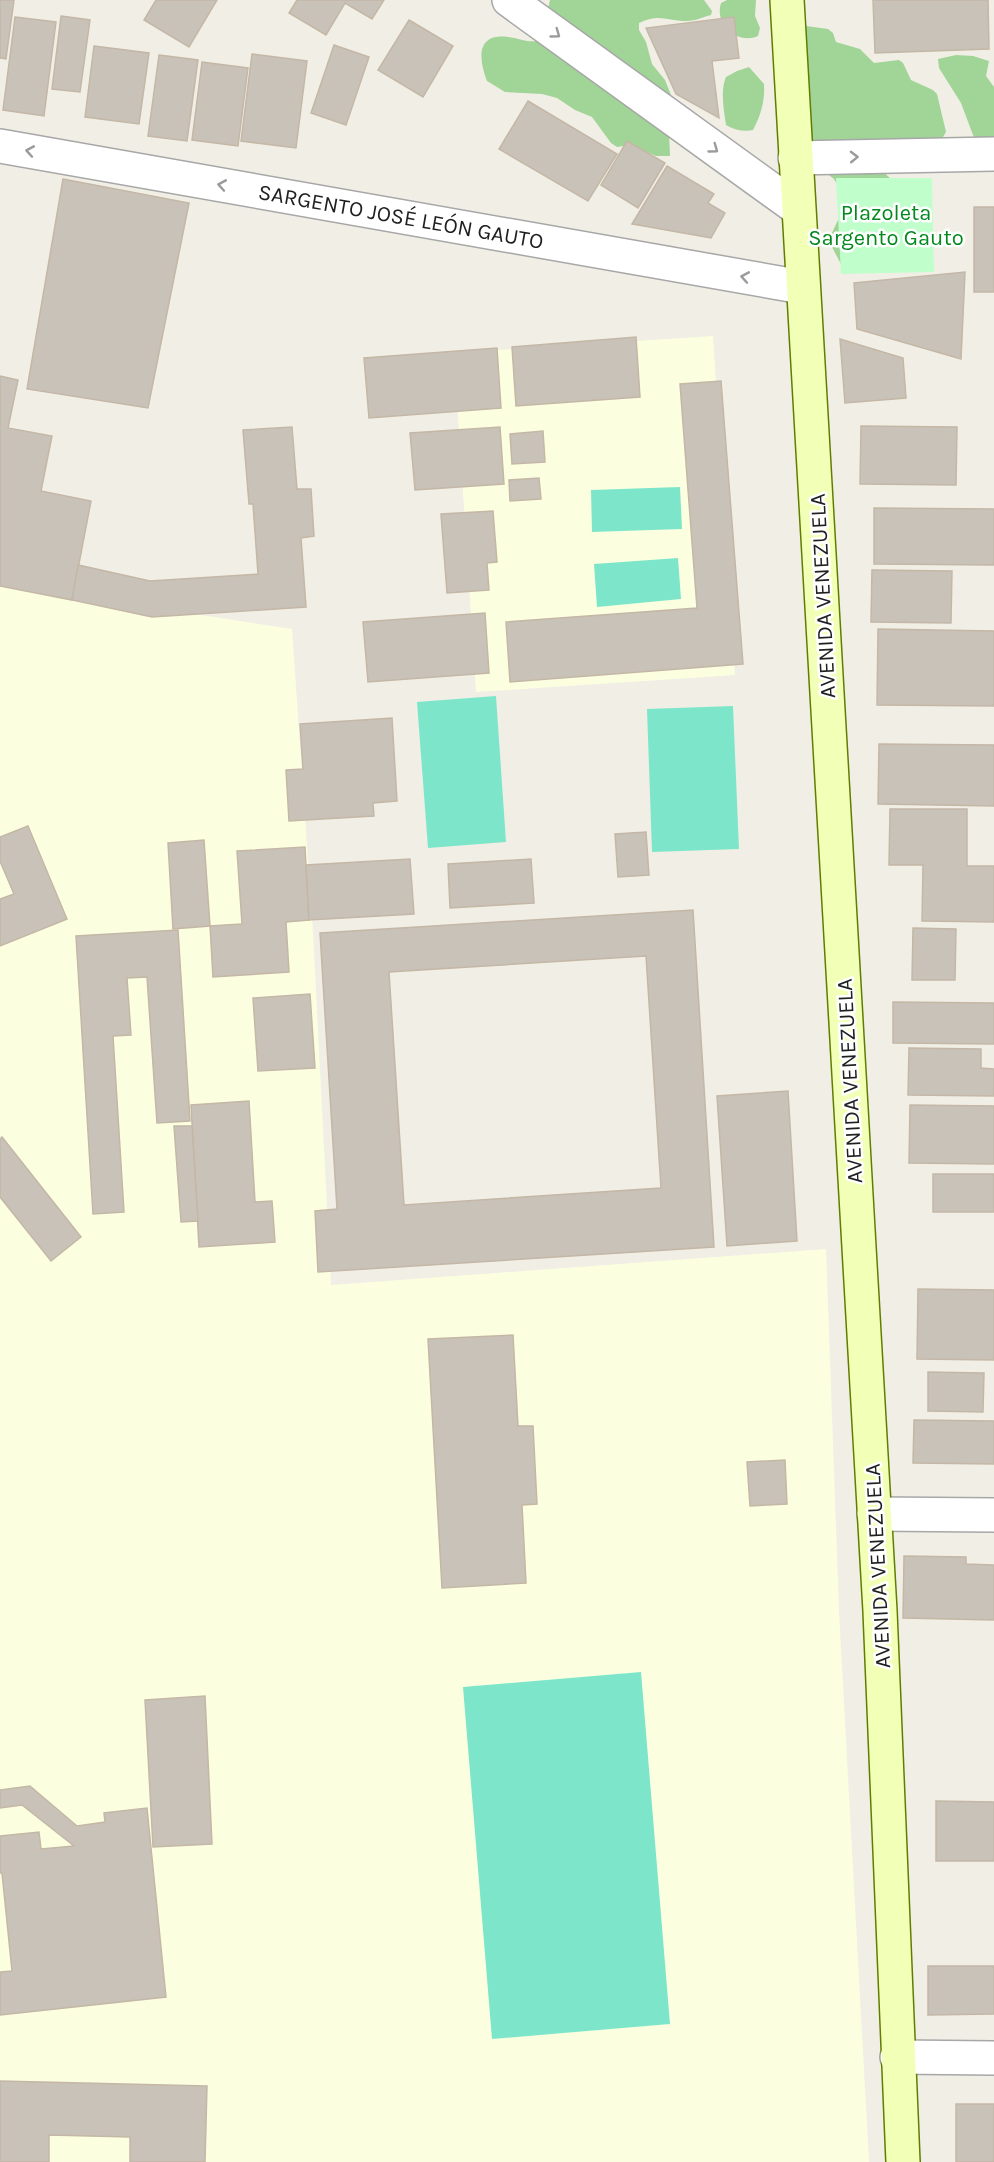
<svg xmlns="http://www.w3.org/2000/svg" width="994" height="2162" font-family="Karla,sans-serif">
<rect width="100%" height="100%" fill="#f1efe5"/>
<g fill="#fbffe0">
<polygon points="713,336 735,675 476,692 454,353"/>
<polygon points="0,584 292,629 313,933 331,1285 826,1249 839,1612 869,2162 0,2162"/>
</g>
<g fill="#a1d497">
<path d="M 550,0 L 704,0 L 712,11 L 711,15 C 703,17 695,21 687,21 C 665,21 661,13 639,23 L 639,30 L 646,42 L 652,64 L 665,80 L 671,95 L 668,106 L 670,156 L 656,156 L 630,145 L 617,147 L 611,143 L 592,117 L 575,110 L 557,98 L 542,94 L 505,92 L 487,81 C 479,60 475,33 508,37 C 520,38 528,44 541,40 Z"/>
<path d="M 727,0 L 756,0 L 755,16 L 760,28 L 758,36 C 738,45 714,25 721,3 Z"/>
<polygon points="806,26 828,29 833,33 836,42 860,49 874,63 899,60 903,63 911,80 933,90 937,94 946,132 940,142 882,171 890,178 842,266 832,247 830,237 839,218 837,184 834,179 825,172 777,70 795,32"/>
<polygon points="956,55 973,56 989,61 986,76 994,87 994,143 976,139 973,135 961,103 939,68 938,59"/>
<path d="M 749,67 L 764,84 C 765,101 761,115 753,130 C 744,132 734,130 726,125 C 724,111 720,91 726,77 L 737,71 Z"/>
</g>
<polygon fill="#c0fecc" points="836,178 932,178 934,272 841,274"/>
<g fill="#7de6ca">
<polygon points="680,487 682,529 592,532 591,490"/>
<polygon points="678,558 681,599 597,607 594,564"/>
<polygon points="496,696 506,842 428,848 417,702"/>
<polygon points="733,706 739,849 652,852 647,709"/>
<polygon points="641,1672 670,2024 492,2039 463,1687"/>
</g>
<g fill="#c9c2b8" stroke="#c4b7a6" stroke-width="1.5" fill-rule="evenodd">
<polygon points="0,0 14,0 6,59 0,58"/>
<polygon points="156,0 217,0 189,47 144,20"/>
<polygon points="297,0 384,0 372,19 345,3 326,35 289,13"/>
<polygon points="873,0 988,0 989,49 875,53"/>
<polygon points="61,16 90,20 80,92 52,89"/>
<polygon points="15,17 56,22 44,116 3,110"/>
<polygon points="734,17 739,58 712,61 719,118 676,94 646,28"/>
<polygon points="409,20 453,46 423,97 378,70"/>
<polygon points="334,45 369,57 346,125 311,113"/>
<polygon points="94,46 149,53 139,124 85,117"/>
<polygon points="252,54 307,61 296,148 241,141"/>
<polygon points="159,55 198,60 187,141 148,136"/>
<polygon points="202,62 248,68 238,146 192,140"/>
<polygon points="528,101 617,154 588,201 499,149"/>
<polygon points="627,141 665,163 638,208 601,185"/>
<polygon points="667,166 714,194 708,203 725,213 711,238 632,224"/>
<polygon points="63,179 189,203 148,408 27,389"/>
<rect x="974" y="207" width="20" height="85"/>
<polygon points="965,272 961,359 857,329 854,283"/>
<polygon points="636,337 640,397 516,406 512,347"/>
<polygon points="840,339 903,358 906,398 845,403"/>
<polygon points="497,348 501,408 369,418 364,358"/>
<polygon points="0,376 18,380 8,428 52,436 41,491 91,501 72,600 0,586"/>
<polygon points="721,381 743,664 510,682 506,622 697,608 680,384"/>
<polygon points="861,426 957,427 956,485 860,484"/>
<polygon points="292,427 297,489 311,489 314,536 301,538 306,607 152,617 72,600 78,565 150,581 258,574 253,504 249,504 243,430"/>
<polygon points="500,427 504,484 415,490 410,433"/>
<polygon points="543,431 545,462 512,464 510,434"/>
<polygon points="539,478 541,499 510,501 509,480"/>
<polygon points="874,508 994,509 994,565 874,564"/>
<polygon points="493,511 497,562 487,563 489,590 447,593 441,514"/>
<polygon points="872,570 952,571 951,623 871,622"/>
<polygon points="485,613 489,673 368,682 363,622"/>
<polygon points="878,629 994,631 994,706 877,705"/>
<polygon points="392,718 397,801 373,803 374,816 289,821 286,770 303,769 300,724"/>
<polygon points="879,744 994,745 994,806 878,804"/>
<polygon points="890,809 967,809 967,866 994,866 994,922 922,921 923,865 889,865"/>
<polygon points="28,826 67,919 0,946 0,899 14,894 0,861 0,837"/>
<polygon points="646,832 649,875 618,877 615,834"/>
<polygon points="204,840 210,926 173,929 168,843"/>
<polygon points="305,847 309,920 286,922 289,972 213,977 210,926 242,924 237,851"/>
<polygon points="410,859 414,914 309,920 306,865"/>
<polygon points="531,859 534,903 450,908 448,864"/>
<path d="M 693,910 L 714,1247 L 318,1272 L 315,1211 L 337,1209 L 320,933 ZM 646,956 L 661,1188 L 404,1205 L 389,972 Z"/>
<polygon points="913,928 956,929 955,980 912,980"/>
<polygon points="178,930 190,1121 157,1123 147,977 127,978 131,1035 113,1036 124,1212 93,1214 76,936"/>
<polygon points="310,994 315,1068 258,1071 253,998"/>
<polygon points="893,1002 994,1003 994,1044 893,1043"/>
<polygon points="909,1048 981,1049 981,1068 994,1069 994,1096 908,1095"/>
<polygon points="788,1091 797,1241 727,1246 717,1096"/>
<polygon points="249,1101 255,1202 272,1201 275,1242 199,1247 191,1105"/>
<polygon points="910,1105 994,1106 994,1164 909,1163"/>
<polygon points="174,1126 192,1126 198,1221 181,1222"/>
<polygon points="2,1137 81,1237 51,1261 0,1197 0,1139"/>
<rect x="933" y="1174" width="61" height="38"/>
<polygon points="918,1289 994,1290 994,1360 917,1359"/>
<polygon points="513,1335 518,1426 533,1426 537,1504 522,1505 526,1583 442,1588 428,1339"/>
<polygon points="928,1372 984,1373 983,1412 928,1411"/>
<polygon points="914,1420 994,1421 994,1464 913,1463"/>
<polygon points="785,1460 787,1504 750,1506 747,1462"/>
<polygon points="904,1556 966,1557 966,1564 994,1565 994,1620 903,1618"/>
<polygon points="205,1696 212,1844 153,1847 145,1700"/>
<polygon points="30,1786 77,1826 105,1822 104,1813 147,1808 166,1997 0,2015 0,1972 12,1971 2,1873 0,1873 0,1836 39,1832 41,1849 74,1846 22,1805 0,1808 0,1790"/>
<polygon points="936,1801 994,1802 994,1861 936,1861"/>
<polygon points="928,1966 994,1966 994,2014 928,2015"/>
<polygon points="0,2081 207,2086 205,2162 130,2162 130,2137 49,2135 49,2162 0,2162"/>
<rect x="956" y="2104" width="38" height="58"/>
</g>
<g fill="none" stroke-linecap="round" stroke-linejoin="round">
<g stroke="#a7a7a7" stroke-width="36">
<g id="minor">
<polyline points="874,1514 994,1515"/>
<polyline points="897,2057 994,2058"/>
</g>
</g>
<g stroke="#a7a7a7" stroke-width="36">
<g id="tertiary">
<polyline points="509,0 798,209"/>
<polyline points="0,146 802,287"/>
<polyline points="795,158 994,154"/>
</g>
</g>
<g stroke="#607d00" stroke-width="36">
<polyline id="secondary" points="787,0 880,1611 903,2162"/>
</g>
<use href="#minor" stroke="#fff" stroke-width="33"/>
<use href="#tertiary" stroke="#fff" stroke-width="33"/>
<use href="#secondary" stroke="#f2ffb6" stroke-width="33"/>
</g>
<defs><path id="oneway-chevron" d="M-2-3.5L2.5 0L-2 3.5" fill="none" stroke-width="1.6" stroke-linecap="round" stroke-linejoin="round" transform="scale(1.5)"/></defs>
<g stroke="#9b9b9b">
<use href="#oneway-chevron" transform="translate(556 34) rotate(36)"/>
<use href="#oneway-chevron" transform="translate(714 149) rotate(36)"/>
<use href="#oneway-chevron" transform="translate(30 151) rotate(-170)"/>
<use href="#oneway-chevron" transform="translate(854 157) rotate(-1)"/>
<use href="#oneway-chevron" transform="translate(222 185) rotate(-170)"/>
<use href="#oneway-chevron" transform="translate(745 277) rotate(-170)"/>
</g>
<g text-anchor="middle" stroke-width="5" stroke-linejoin="round" paint-order="stroke">
<g font-size="22" fill="#03891e" stroke="#fff">
<text x="886" y="220">Plazoleta<tspan x="886" dy="25">Sargento Gauto</tspan></text>
</g>
<g font-size="22" fill="#202020" stroke="#fff">
<text transform="translate(401 216) rotate(10)" y="8">SARGENTO JOSÉ LEÓN GAUTO</text>
<text transform="translate(822 596) rotate(-93)" y="8">AVENIDA VENEZUELA</text>
<text transform="translate(849 1081) rotate(-93)" y="8">AVENIDA VENEZUELA</text>
<text transform="translate(877 1566) rotate(-93)" y="8">AVENIDA VENEZUELA</text>
</g>
</g>
</svg>
